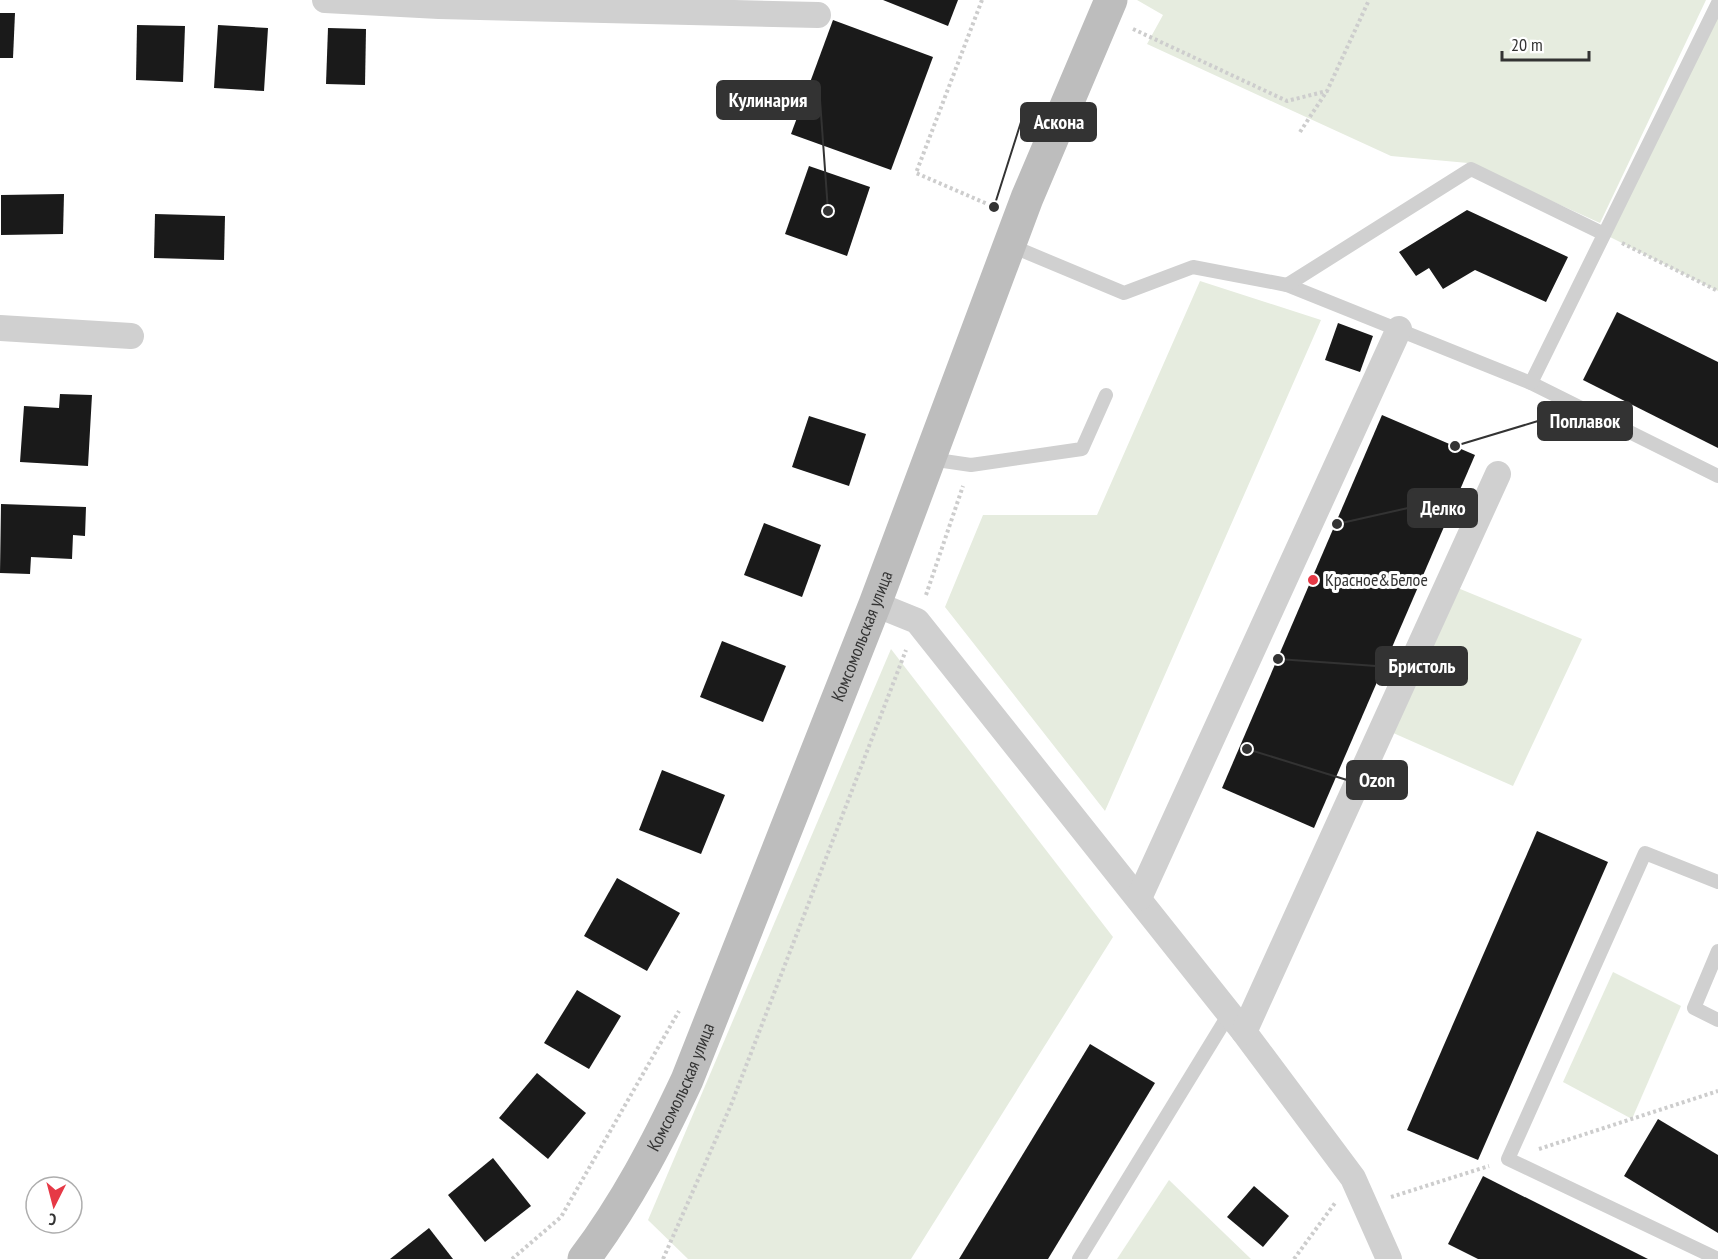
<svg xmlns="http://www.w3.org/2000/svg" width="1718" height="1259" font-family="'PT Sans Narrow',sans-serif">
<rect width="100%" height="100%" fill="#fff"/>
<g fill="#e6ecdf">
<polygon points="1137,0 1706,0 1600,223 1468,163 1391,156 1147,44 1163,15"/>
<polygon points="1718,3 1718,291 1604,234"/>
<polygon points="1200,281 1321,320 1105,811 945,607 983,515 1097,515"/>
<polygon points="1448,584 1582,639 1513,786 1382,728"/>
<polygon points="891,649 1113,937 911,1259 688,1259 648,1220"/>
<polygon points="1613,972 1681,1006 1632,1119 1563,1082"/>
<polygon points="1169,1180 1251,1259 1117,1259"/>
</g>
<g fill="#1a1a1a">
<polygon points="883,0 958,0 948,26"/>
<polygon points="0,13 15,13 13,58 0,58"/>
<polygon points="833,20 933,57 891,170 791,134"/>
<polygon points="137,25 185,26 183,82 136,80"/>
<polygon points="218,25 268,28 264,91 214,88"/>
<polygon points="328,28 366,29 365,85 326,84"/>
<polygon points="809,166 870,187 847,256 785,234"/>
<polygon points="64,194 63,234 1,235 1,195"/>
<polygon points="1467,210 1568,257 1546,302 1475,270 1443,289 1429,268 1416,276 1399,252"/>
<polygon points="155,214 225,216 224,260 154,258"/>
<polygon points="1617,312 1718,362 1718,448 1583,380"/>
<polygon points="1338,323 1373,336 1360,372 1325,360"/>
<polygon points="60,394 92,395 88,466 20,462 24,406 59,408"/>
<polygon points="1382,415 1475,455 1314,828 1222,788"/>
<polygon points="809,416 866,434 849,486 792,467"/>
<polygon points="1,504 86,507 85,536 73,535 72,559 31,557 30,574 0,573"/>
<polygon points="764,523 821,545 802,597 744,575"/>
<polygon points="722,641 786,666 763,722 700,697"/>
<polygon points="662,770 725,795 701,854 639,830"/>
<polygon points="1537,831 1608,862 1478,1160 1407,1130"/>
<polygon points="617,878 680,913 647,971 584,936"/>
<polygon points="577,990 621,1016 589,1069 544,1043"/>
<polygon points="1090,1044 1155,1083 1048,1259 959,1259"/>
<polygon points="537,1073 586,1113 548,1159 499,1118"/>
<polygon points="1658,1119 1718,1155 1718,1233 1624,1176"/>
<polygon points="493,1158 531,1206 485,1242 448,1195"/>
<polygon points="1483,1176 1648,1259 1478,1259 1448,1244"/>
<polygon points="1254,1186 1289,1216 1263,1247 1227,1217"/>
<polygon points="429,1228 453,1259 390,1259"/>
</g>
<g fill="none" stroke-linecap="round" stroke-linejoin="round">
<g stroke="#cdcdcd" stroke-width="4" stroke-dasharray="3 3" stroke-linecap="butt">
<polyline points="982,0 916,173 992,206"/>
<polyline points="1133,29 1287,101 1327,91 1369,0"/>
<polyline points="1300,132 1327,91"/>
<polyline points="1622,243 1718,291"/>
<polyline points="926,595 963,486"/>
<polyline points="1539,1149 1718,1091"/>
<polyline points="1391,1197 1489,1166"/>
<polyline points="512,1259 561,1217 679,1011"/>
<polyline points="663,1259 731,1105 906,650"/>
<polyline points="1294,1259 1335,1203"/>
</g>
<g stroke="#d0d0d0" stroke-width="14">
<polyline points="1009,245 1124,293 1193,267 1287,285 1531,383 1718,476"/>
<polyline points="1287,285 1471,169 1604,234"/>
<polyline points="1531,383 1718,3"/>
<polyline points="930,459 971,465 1082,449 1106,395"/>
<polyline points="1718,882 1645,853 1508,1159 1718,1259"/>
<polyline points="1718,951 1694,1008 1718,1020"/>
<polyline points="1079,1259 1229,1014"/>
</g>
<g stroke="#d0d0d0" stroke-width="26">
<polyline points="325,0 439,6 818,15"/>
<polyline points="0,328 131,336"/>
<polyline points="875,604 917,621 1244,1032 1353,1178 1389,1259"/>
<polyline points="1139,898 1399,329"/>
<polyline points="1244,1032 1498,474"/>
</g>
<path stroke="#bdbdbd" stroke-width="33" id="s1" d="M 584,1259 C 626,1203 657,1144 687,1080 L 875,604 L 1027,198 L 1111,0"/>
</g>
<circle fill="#e63946" stroke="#fff" stroke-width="2" cx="1313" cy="580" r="6"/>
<g text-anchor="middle" stroke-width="6" stroke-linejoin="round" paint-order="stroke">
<g font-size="18" fill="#333" stroke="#fff" text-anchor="start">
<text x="1325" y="586">Красное&amp;Белое</text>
</g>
<g font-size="18" fill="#333" stroke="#fff">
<text dy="6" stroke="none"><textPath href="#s1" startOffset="684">Комсомольская улица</textPath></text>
<text dy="6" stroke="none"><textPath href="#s1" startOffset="198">Комсомольская улица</textPath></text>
</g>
</g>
<path fill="none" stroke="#333" stroke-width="2" d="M828 211L820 100M994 207L1021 122M1455 446L1538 421M1337 524L1408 508M1278 659L1376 666M1247 749L1347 780"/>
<g fill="#333" stroke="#fff" stroke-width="2">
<circle cx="828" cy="211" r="6"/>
<circle cx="994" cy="207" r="6"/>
<circle cx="1455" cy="446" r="6"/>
<circle cx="1337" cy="524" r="6"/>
<circle cx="1278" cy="659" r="6"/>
<circle cx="1247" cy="749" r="6"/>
</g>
<g fill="#333" stroke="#333" stroke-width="2">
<rect x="717" y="81" width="103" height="38" rx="6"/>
<rect x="1021" y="103" width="75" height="38" rx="6"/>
<rect x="1538" y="402" width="94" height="38" rx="6"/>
<rect x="1408" y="489" width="69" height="38" rx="6"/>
<rect x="1376" y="647" width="91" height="38" rx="6"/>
<rect x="1347" y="761" width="60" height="38" rx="6"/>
</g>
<g font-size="20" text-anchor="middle" font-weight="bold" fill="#fff">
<text x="768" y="107">Кулинария</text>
<text x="1059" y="129">Аскона</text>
<text x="1585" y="428">Поплавок</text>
<text x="1443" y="515">Делко</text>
<text x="1422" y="673">Бристоль</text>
<text x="1377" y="787">Ozon</text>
</g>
<g transform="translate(54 1205) rotate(186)"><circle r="28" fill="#ffffff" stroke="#adadad" stroke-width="1.5"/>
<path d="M0-4.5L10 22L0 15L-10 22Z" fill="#e63946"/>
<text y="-9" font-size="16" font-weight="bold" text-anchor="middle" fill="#333333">С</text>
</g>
<path d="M1502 51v9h87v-9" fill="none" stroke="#333333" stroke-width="3"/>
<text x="1511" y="51" font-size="18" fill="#333333" stroke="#ffffff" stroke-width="4.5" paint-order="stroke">20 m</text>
</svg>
